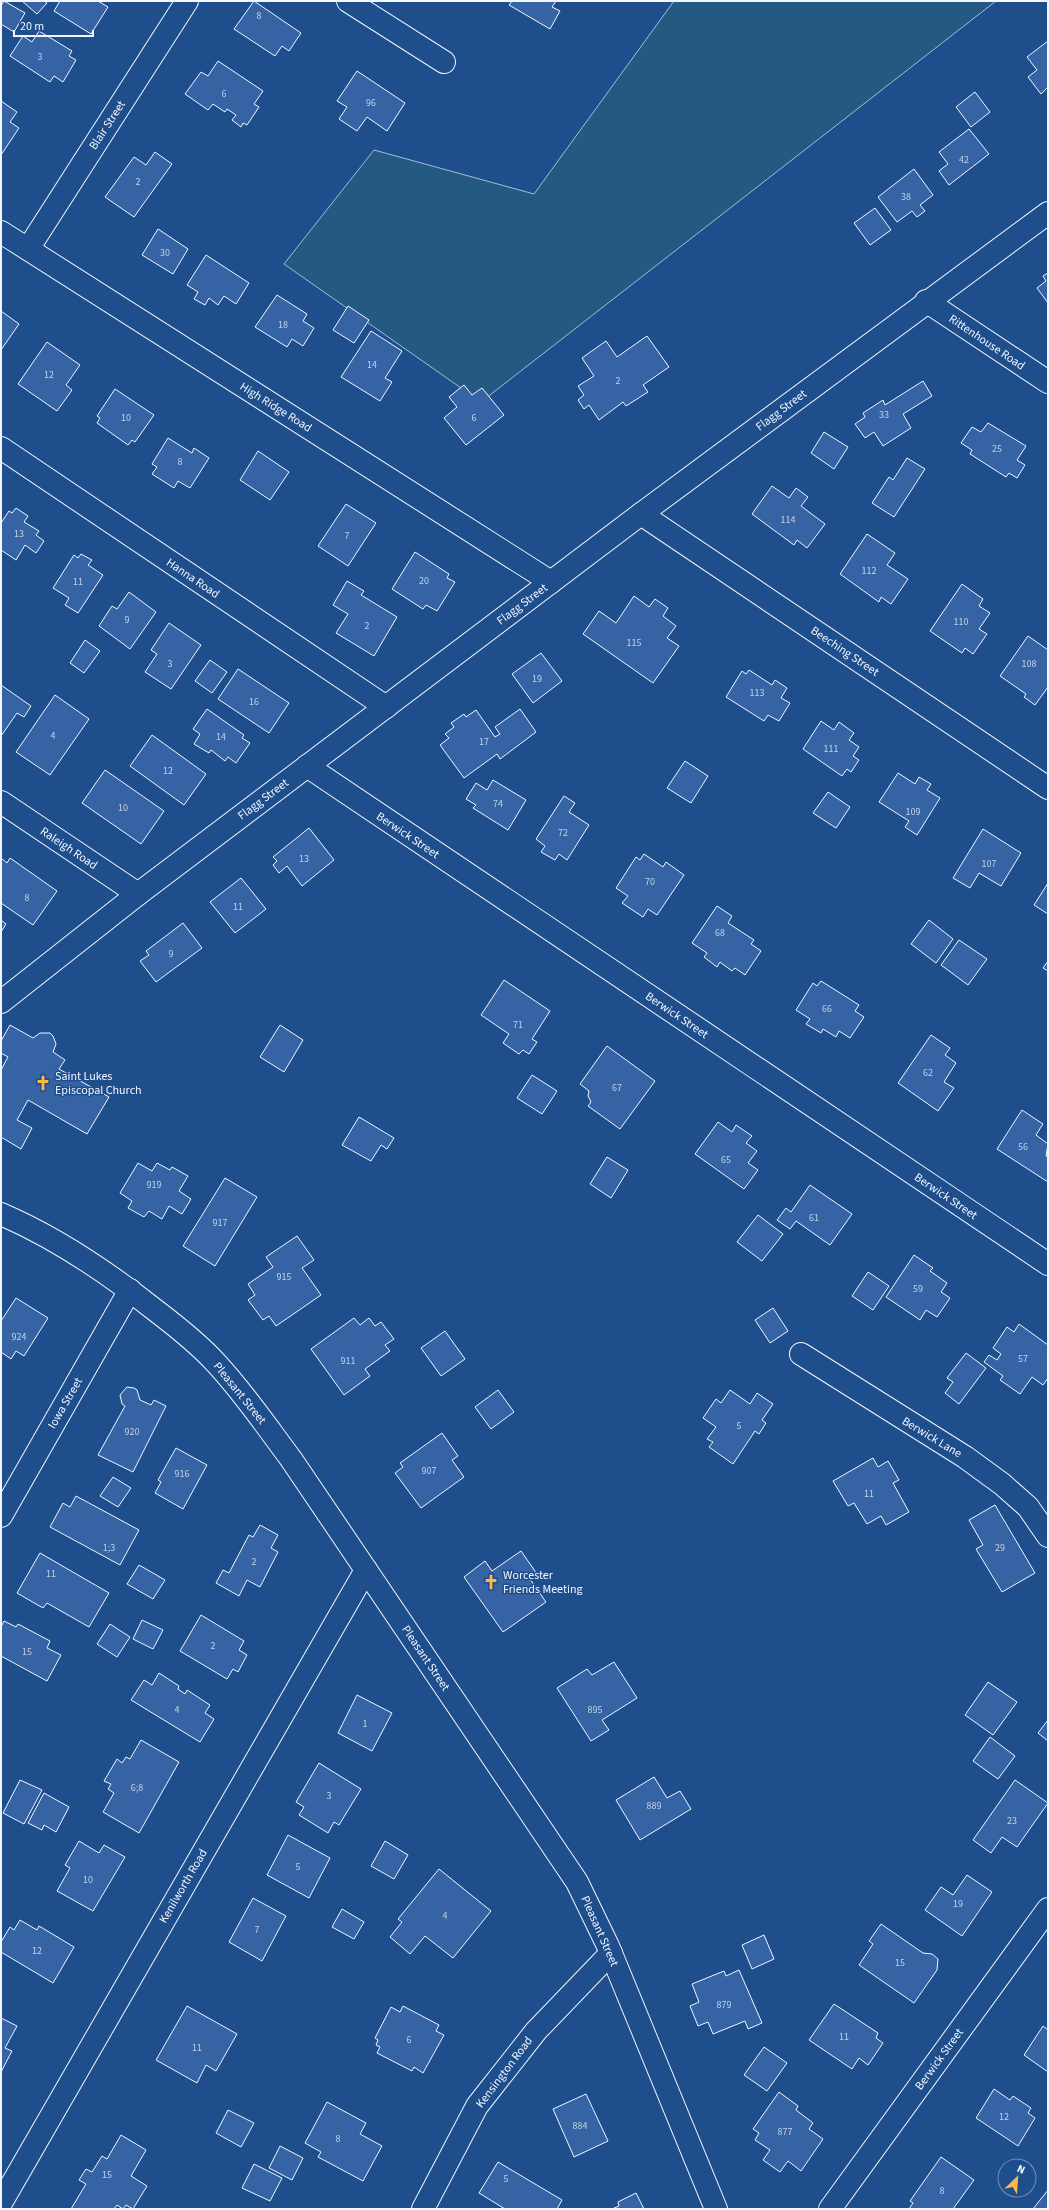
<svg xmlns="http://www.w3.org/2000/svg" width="1049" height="2210" font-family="'Source Sans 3',sans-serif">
<rect width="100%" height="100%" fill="#1f4e8c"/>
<polygon fill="#245a82" stroke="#a8bbd7" points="674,1 996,1 481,402 284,264 374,150 534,194"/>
<g fill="#3563a3" stroke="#f2f6ff">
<polygon points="4,1 25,13 14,32 1,24 1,6"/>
<polygon points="22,1 44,1 47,3 37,14"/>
<polygon points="60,1 98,1 108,7 91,34 54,11"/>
<polygon points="254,1 301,33 289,51 282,46 275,56 234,29"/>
<polygon points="512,1 556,1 552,7 560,11 550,29 509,5"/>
<polygon points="39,31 72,51 69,56 76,60 63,82 54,76 50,82 10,56 23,36 32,42"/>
<polygon points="1048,41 1048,87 1041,94 1028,77 1037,70 1027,57"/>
<polygon points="218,61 263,91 254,104 259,107 247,125 243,123 241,127 232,120 236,115 227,109 225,112 213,104 208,110 185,94 201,72 208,76"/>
<polygon points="357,71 405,103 387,131 367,117 357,131 339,119 347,107 337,101"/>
<polygon points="975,92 990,112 971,127 956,107"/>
<polygon points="1,101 17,112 10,122 19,128 1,155"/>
<polygon points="969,129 989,154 949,185 939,171 948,164 939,152"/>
<polygon points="155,152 172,164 134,217 105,197 134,157 146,165"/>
<polygon points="914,169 933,195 920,205 925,211 917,217 912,211 897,222 878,197"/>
<polygon points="875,208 891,230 870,245 854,223"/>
<polygon points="158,229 188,249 173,274 142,255"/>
<polygon points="206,255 249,283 236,304 224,296 218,305 209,298 205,305 194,299 198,292 187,285"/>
<polygon points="1048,273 1048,303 1037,288 1046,281 1043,276"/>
<polygon points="277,295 307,314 303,321 314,328 303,346 292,339 287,347 255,327"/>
<polygon points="348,306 369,320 354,343 333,330"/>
<polygon points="1,311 19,324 1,350"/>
<polygon points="371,331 402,351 385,378 392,382 380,401 341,377"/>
<polygon points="647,336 669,367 643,385 648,392 626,406 623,402 599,420 589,405 584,409 578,400 584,395 578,386 594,376 582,358 606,341 617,357"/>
<polygon points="47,342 80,365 66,385 72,390 57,411 18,384"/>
<polygon points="923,381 932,396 903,414 911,428 883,446 874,432 865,438 855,424 865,417 863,413 883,400 885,405"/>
<polygon points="464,385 472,395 482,388 504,415 466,445 444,418 457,407 449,397"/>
<polygon points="115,389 154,415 135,442 132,440 128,445 97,423 100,418 97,416"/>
<polygon points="988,423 1026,446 1017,460 1025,465 1017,478 1009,473 1006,477 970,454 972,450 961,443 972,427 981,432"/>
<polygon points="824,432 848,447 834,469 811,453"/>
<polygon points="168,438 192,453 194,448 209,458 190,488 178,481 174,488 152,474 157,467 152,464"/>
<polygon points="258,451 289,472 270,500 240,480"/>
<polygon points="907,458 925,469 894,517 872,503 889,477 893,480"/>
<polygon points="772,486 789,498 796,488 808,497 801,506 825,524 807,548 797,540 794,545 752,514"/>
<polygon points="346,504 376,523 348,566 318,546"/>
<polygon points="16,508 28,516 24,522 39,531 36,535 44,541 36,553 25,545 16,560 1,550 1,523 9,511 12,513"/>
<polygon points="867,534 895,553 887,565 908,579 891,604 881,597 879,602 840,574"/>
<polygon points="415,552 449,574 447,578 455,582 437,611 426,605 423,609 392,589"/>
<polygon points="81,554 92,560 88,565 103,575 78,613 65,605 69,598 53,588 74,555 78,558"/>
<polygon points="347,581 364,591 361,595 397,617 374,656 336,633 348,614 333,605"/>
<polygon points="962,584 983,599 979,606 990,613 979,629 987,634 973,654 965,648 962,653 930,631"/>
<polygon points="129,592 156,612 130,649 99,626 112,606 117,609"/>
<polygon points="634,596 649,607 655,599 668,608 663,616 676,626 667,638 679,646 653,683 583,634 599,611 616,623"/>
<polygon points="169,623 201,645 171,689 145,672 157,654 151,650"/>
<polygon points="1028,636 1048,650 1048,687 1035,705 1024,697 1026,694 1000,676"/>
<polygon points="85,640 100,651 84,673 70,663"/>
<polygon points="541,653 562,681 533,703 512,674"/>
<polygon points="210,660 227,672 212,693 195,681"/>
<polygon points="238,669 289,703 269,733 218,699"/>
<polygon points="749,670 772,685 775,680 787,688 781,698 790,703 779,721 768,715 764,721 726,697 742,671 746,674"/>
<polygon points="1,685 31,706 24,717 17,713 1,736"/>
<polygon points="55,695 89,719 50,775 16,752"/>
<polygon points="207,709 244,735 242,738 250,743 236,763 228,757 225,761 211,750 209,753 194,744 200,734 193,729"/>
<polygon points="520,709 536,732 500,759 497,754 464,778 440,745 449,738 445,734 454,727 451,723 464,714 466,717 476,710 495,737 500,734 495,727"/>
<polygon points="821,721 834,730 839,722 854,733 849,740 859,747 853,756 859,760 851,772 847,769 842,776 803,749"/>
<polygon points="152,735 206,774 184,805 130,766"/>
<polygon points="685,761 708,776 691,803 667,788"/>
<polygon points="105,770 164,811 141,844 82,803"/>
<polygon points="898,773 915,784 919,777 931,784 927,790 940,798 917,835 905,827 909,821 879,802"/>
<polygon points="493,780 526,800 508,830 473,808 476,805 466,799 476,783 487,790"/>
<polygon points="828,792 850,807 836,828 813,813"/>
<polygon points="564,796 575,803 569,812 589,825 567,860 559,854 555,860 541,852 545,846 536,839"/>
<polygon points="309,828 334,860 302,886 287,866 279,873 273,865 277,861 273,857"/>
<polygon points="983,829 1021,853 1001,886 979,873 970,888 953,878"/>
<polygon points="644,854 663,867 666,862 684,875 657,915 648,909 643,917 622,903 628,896 616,888 636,857 640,860"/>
<polygon points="1,858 7,863 10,858 57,891 33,925 1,903"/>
<polygon points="241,878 266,909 235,933 210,902"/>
<polygon points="1048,883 1048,914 1034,905"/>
<polygon points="717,906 732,916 728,923 754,940 751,944 761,951 745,975 735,968 732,971 720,962 717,967 704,957 707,953 692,943"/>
<polygon points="1,920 6,924 1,932"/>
<polygon points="929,920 953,939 936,963 911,944"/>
<polygon points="183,923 202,948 156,982 140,961 149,955 146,951"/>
<polygon points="959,940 987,959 968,985 941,965"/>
<polygon points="1048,961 1048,971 1043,968"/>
<polygon points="504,980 550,1011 532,1039 537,1042 529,1054 523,1050 519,1054 503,1043 509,1034 481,1015"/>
<polygon points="821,981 859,1005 855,1011 864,1017 850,1038 839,1031 836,1037 823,1029 821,1033 806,1024 810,1019 796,1010 813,983 817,986"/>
<polygon points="10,1025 33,1038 40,1033 50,1033 53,1036 56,1044 53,1052 65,1060 59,1069 109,1097 87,1134 28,1100 17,1120 32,1128 21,1149 1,1137 1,1070 8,1057 1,1053 1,1041"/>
<polygon points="280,1025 303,1040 284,1072 260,1057"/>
<polygon points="931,1035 950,1048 945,1055 956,1063 944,1082 954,1088 938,1111 898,1083"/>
<polygon points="607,1046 655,1081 620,1129 588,1106 591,1102 588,1096 589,1091 580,1084"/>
<polygon points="532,1075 557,1091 542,1114 517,1098"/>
<polygon points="1022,1110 1043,1124 1036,1135 1048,1144 1046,1156 1048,1157 1048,1182 997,1149"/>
<polygon points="359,1117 394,1138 387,1149 381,1145 371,1161 342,1145"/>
<polygon points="718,1122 732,1132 736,1125 752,1136 746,1143 757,1151 748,1163 758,1170 744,1189 695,1154"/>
<polygon points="607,1157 628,1170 611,1198 590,1184"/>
<polygon points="138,1163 152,1171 157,1163 170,1170 172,1167 188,1176 179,1191 191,1199 182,1214 169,1206 162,1219 149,1211 144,1217 128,1208 132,1201 120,1193"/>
<polygon points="225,1178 257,1197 215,1266 183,1246"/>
<polygon points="810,1185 852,1214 830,1245 796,1221 790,1229 777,1220 786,1208 791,1212"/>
<polygon points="758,1215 783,1234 762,1261 737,1242"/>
<polygon points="297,1236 314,1260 302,1268 321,1295 276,1326 269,1316 263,1320 248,1300 255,1295 248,1284 273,1267 266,1257"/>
<polygon points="914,1255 933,1268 930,1271 947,1283 941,1292 950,1298 937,1317 926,1310 920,1320 886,1297"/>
<polygon points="868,1272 889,1286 873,1310 852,1296"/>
<polygon points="16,1298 48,1318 24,1356 16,1351 11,1359 1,1352 1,1321"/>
<polygon points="773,1308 788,1331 770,1343 755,1320"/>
<polygon points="354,1318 360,1325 369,1318 375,1326 381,1322 394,1339 385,1345 390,1351 365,1369 370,1376 344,1395 311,1349"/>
<polygon points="1019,1324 1048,1345 1048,1378 1043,1385 1032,1377 1020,1394 1000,1380 1003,1376 984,1362 989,1355 997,1360 1001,1354 993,1348 1007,1327 1014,1332"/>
<polygon points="445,1331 465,1359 441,1376 421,1348"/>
<polygon points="966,1353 986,1368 959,1404 945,1393 953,1382 947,1378"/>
<polygon points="127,1387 134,1388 137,1390 140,1400 151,1405 154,1400 166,1406 133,1472 98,1455 125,1406 122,1404 120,1395"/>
<polygon points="498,1390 514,1412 491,1429 475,1407"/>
<polygon points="730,1390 750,1404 757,1393 773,1404 762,1420 766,1423 759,1434 755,1431 733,1464 709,1447 713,1442 707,1439 716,1427 703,1418 716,1399 721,1403"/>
<polygon points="442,1433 458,1456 452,1460 464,1477 421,1508 395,1473 403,1467 400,1463"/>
<polygon points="176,1448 207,1465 183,1509 155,1493 161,1482 158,1480"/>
<polygon points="873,1458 878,1467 888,1461 899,1480 893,1483 909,1512 886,1525 881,1516 867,1524 854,1503 848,1506 833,1481"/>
<polygon points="113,1477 131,1488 118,1507 100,1496"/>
<polygon points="76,1496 139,1530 120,1565 50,1527 63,1503 70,1507"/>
<polygon points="995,1505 1035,1573 1002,1592 976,1549 983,1545 969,1520"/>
<polygon points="260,1525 278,1535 271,1548 278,1552 260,1587 247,1580 239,1596 216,1583 223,1570 229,1573 249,1535 253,1537"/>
<polygon points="521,1551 537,1574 530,1579 546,1602 503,1632 464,1577 485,1561 492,1571"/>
<polygon points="40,1553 109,1593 89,1627 47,1603 43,1608 17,1593"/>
<polygon points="139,1565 165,1580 153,1599 127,1584"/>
<polygon points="201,1615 244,1641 239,1650 247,1655 238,1672 233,1669 227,1679 180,1651"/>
<polygon points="142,1620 163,1630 153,1649 133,1639"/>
<polygon points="4,1621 16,1627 18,1624 50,1641 47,1648 61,1655 47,1681 1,1656 1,1627"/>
<polygon points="110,1624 130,1637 117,1657 97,1644"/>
<polygon points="614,1662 637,1698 602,1720 609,1730 591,1741 557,1688 587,1669 592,1675"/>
<polygon points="159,1673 179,1686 178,1689 185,1694 187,1690 210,1705 205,1713 214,1719 200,1742 131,1700 144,1680 152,1685"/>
<polygon points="988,1682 1017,1702 993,1735 965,1715"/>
<polygon points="357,1695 392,1713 372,1751 338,1733"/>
<polygon points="1048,1720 1048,1741 1038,1733"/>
<polygon points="990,1737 1015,1756 998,1779 973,1761"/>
<polygon points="141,1740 179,1762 139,1833 103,1812 114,1793 108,1789 111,1784 104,1781 117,1759 122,1763 126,1757 130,1759"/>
<polygon points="319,1763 361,1789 339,1825 334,1822 328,1833 299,1815 304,1807 296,1802"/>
<polygon points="654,1777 667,1798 680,1791 691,1809 640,1840 616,1800"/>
<polygon points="20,1780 42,1790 24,1824 3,1813"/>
<polygon points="1015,1780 1048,1803 1017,1847 1002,1837 991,1853 973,1840"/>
<polygon points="44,1793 69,1807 56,1832 44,1825 42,1830 28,1823"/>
<polygon points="288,1835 330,1858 309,1898 267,1875"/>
<polygon points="79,1841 99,1853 104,1845 125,1857 93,1911 57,1891 70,1868 65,1865"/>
<polygon points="385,1841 408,1855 394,1879 371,1866"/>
<polygon points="439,1869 491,1911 453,1958 425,1936 410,1954 390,1937 402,1922 398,1919"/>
<polygon points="967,1875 992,1892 962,1936 925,1910 941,1887 953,1895"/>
<polygon points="253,1898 286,1916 262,1961 229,1942"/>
<polygon points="342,1909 364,1922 354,1939 332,1927"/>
<polygon points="20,1920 37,1930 39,1926 74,1947 53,1983 1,1952 1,1942 10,1927 14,1930"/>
<polygon points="881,1924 923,1953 932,1954 938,1959 937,1970 914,2003 859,1965 873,1944 869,1941"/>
<polygon points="764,1935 774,1959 752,1969 742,1945"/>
<polygon points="739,1970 762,2023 748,2029 745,2021 713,2034 708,2022 698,2026 690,2006 699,2002 692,1984 724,1971 726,1976"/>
<polygon points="834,2004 878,2033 876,2038 883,2043 868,2065 859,2058 852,2069 809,2040"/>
<polygon points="187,2006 237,2034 216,2071 206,2065 197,2083 156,2060"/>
<polygon points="403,2006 439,2025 436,2031 444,2035 423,2073 414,2067 412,2071 377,2053 380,2047 376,2045 378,2040 375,2038 391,2007 400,2012"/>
<polygon points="1,2018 17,2026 5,2048 12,2051 1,2072"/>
<polygon points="1043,2026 1048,2030 1048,2072 1024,2055"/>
<polygon points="764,2047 787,2063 767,2091 744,2075"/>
<polygon points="994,2089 1010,2100 1013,2096 1031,2108 1028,2113 1035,2118 1018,2146 976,2118"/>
<polygon points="779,2092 798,2106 796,2110 813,2123 809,2129 823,2139 801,2171 788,2161 780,2172 763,2160 770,2150 755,2140 759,2133 753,2129"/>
<polygon points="586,2094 608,2141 574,2157 553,2109"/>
<polygon points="327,2102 366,2123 360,2134 382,2146 363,2181 318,2157 321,2152 305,2143"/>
<polygon points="228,2110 254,2123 241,2147 216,2133"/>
<polygon points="121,2135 146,2150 131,2176 147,2186 133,2209 126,2205 123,2209 117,2205 114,2209 71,2209 86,2184 79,2180 86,2169 92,2172 102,2156 107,2159"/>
<polygon points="280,2146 303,2158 292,2180 269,2168"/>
<polygon points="941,2157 974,2180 953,2209 909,2209 913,2203 910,2201"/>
<polygon points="498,2162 562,2200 557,2209 505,2209 479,2193"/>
<polygon points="254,2164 282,2178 270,2201 242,2188"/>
<polygon points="1048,2190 1048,2209 1033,2209"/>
<polygon points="636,2193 644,2209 612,2209 619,2206 618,2202"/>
</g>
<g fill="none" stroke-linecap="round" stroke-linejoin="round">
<g stroke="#f2f6ff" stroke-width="24">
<g id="minor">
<polyline points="348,1 444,62"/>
<polyline points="1,232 551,582"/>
<polyline points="28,249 187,1"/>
<polyline points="926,301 1048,382"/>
<polyline points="1,448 386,707"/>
<polyline points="641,514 1048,788"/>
<polyline points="307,766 1048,1264"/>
<polyline points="1,802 138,894"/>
<polyline points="1,1002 138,894 641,514 1048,213"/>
<polyline points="801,1354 965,1457 1002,1484 1028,1507 1048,1536"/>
<polyline points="1,1516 130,1290"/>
<polyline points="1,2203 366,1570"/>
<polyline points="423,2209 477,2106 536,2031 611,1953"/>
<polyline points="830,2209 1048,1909"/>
</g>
</g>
<g stroke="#f2f6ff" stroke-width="24">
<path id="major" d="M 1,1214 C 57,1238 107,1272 155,1310 C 176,1326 198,1343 216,1363 C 244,1393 267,1427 291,1459 L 577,1882 L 608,1946 L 716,2209"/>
</g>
<use href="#minor" stroke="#1f4e8c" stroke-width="22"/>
<use href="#major" stroke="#1f4e8c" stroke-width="22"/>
</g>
<defs>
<g id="church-bare" transform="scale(1.2)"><path d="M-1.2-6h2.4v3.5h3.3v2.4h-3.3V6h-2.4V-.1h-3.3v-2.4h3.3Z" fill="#ffb74d" stroke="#1f4e8c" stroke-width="2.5" paint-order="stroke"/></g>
</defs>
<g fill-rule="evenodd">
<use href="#church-bare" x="43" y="1083"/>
<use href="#church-bare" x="491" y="1582"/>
</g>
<g text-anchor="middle" stroke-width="3" stroke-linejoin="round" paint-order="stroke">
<g font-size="10" fill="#c3d1e8">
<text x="259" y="19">8</text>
<text x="40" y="60">3</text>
<text x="224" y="97">6</text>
<text x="371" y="106">96</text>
<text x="964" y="163">42</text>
<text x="138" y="185">2</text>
<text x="906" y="200">38</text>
<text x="165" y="256">30</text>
<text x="283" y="328">18</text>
<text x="372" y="368">14</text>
<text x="49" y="378">12</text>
<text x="618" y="384">2</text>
<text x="884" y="418">33</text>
<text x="126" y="421">10</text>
<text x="474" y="421">6</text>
<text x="997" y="452">25</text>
<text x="180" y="465">8</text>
<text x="788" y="523">114</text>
<text x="19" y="537">13</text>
<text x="347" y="539">7</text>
<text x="869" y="574">112</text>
<text x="424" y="584">20</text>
<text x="78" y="585">11</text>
<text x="127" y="623">9</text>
<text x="961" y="625">110</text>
<text x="367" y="629">2</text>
<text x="634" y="646">115</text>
<text x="170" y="667">3</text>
<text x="1029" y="667">108</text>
<text x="537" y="682">19</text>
<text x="757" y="696">113</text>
<text x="254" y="705">16</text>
<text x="53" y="739">4</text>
<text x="221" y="740">14</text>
<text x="484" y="745">17</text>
<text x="831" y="752">111</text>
<text x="168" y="774">12</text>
<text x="498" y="807">74</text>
<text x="123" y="811">10</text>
<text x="913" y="815">109</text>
<text x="563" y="836">72</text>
<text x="304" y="862">13</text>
<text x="989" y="867">107</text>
<text x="650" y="885">70</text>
<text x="27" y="901">8</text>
<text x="238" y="910">11</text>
<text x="720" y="936">68</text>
<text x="171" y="957">9</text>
<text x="827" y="1012">66</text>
<text x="518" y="1028">71</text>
<text x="928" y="1076">62</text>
<text x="617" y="1091">67</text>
<text x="1023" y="1150">56</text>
<text x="726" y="1163">65</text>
<text x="154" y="1188">919</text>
<text x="814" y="1221">61</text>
<text x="220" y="1226">917</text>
<text x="284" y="1280">915</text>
<text x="918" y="1292">59</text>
<text x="19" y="1340">924</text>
<text x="1023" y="1362">57</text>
<text x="348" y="1364">911</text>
<text x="739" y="1429">5</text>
<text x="132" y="1435">920</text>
<text x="429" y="1474">907</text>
<text x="182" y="1477">916</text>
<text x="869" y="1497">11</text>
<text x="109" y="1551">1;3</text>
<text x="1000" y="1551">29</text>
<text x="254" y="1565">2</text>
<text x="51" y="1577">11</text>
<text x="213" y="1649">2</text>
<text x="27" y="1655">15</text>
<text x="177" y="1713">4</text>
<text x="595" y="1713">895</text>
<text x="365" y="1727">1</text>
<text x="137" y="1791">6;8</text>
<text x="329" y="1799">3</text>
<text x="654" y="1809">889</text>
<text x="1012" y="1824">23</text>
<text x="298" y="1870">5</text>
<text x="88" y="1883">10</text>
<text x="958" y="1907">19</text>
<text x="445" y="1919">4</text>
<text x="257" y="1933">7</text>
<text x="37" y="1954">12</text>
<text x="900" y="1966">15</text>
<text x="724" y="2008">879</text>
<text x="844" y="2040">11</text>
<text x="409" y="2043">6</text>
<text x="197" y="2051">11</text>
<text x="1004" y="2120">12</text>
<text x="580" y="2129">884</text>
<text x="785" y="2135">877</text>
<text x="338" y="2142">8</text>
<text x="107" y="2178">15</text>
<text x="506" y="2182">5</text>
<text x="942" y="2194">8</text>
</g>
<g font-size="12" fill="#f2f6ff" stroke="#1f4e8c">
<text transform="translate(107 125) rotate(-57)" y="4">Blair Street</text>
<text transform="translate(987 342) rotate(34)" y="4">Rittenhouse Road</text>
<text transform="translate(276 407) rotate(32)" y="4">High Ridge Road</text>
<text transform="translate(781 410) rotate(-37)" y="4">Flagg Street</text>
<text transform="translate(193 578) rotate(34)" y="4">Hanna Road</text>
<text transform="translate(522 604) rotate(-37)" y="4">Flagg Street</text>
<text transform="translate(845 651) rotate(34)" y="4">Beeching Street</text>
<text transform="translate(263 799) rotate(-37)" y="4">Flagg Street</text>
<text transform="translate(408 835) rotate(34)" y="4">Berwick Street</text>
<text transform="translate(69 848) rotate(34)" y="4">Raleigh Road</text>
<text transform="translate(677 1015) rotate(34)" y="4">Berwick Street</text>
<text transform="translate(946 1196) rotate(34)" y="4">Berwick Street</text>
<text transform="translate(240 1393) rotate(51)" y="4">Pleasant Street</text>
<text transform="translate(65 1403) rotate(-60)" y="4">Iowa Street</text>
<text transform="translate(932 1437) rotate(31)" y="4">Berwick Lane</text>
<text transform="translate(426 1658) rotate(56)" y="4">Pleasant Street</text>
<text transform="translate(183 1886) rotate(-60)" y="4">Kenilworth Road</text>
<text transform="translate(600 1931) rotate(66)" y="4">Pleasant Street</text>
<text transform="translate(939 2059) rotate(-54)" y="4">Berwick Street</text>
<text transform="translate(504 2072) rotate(-53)" y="4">Kensington Road</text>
</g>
<g font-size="12" fill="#f2f6ff" stroke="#1f4e8c" text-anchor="start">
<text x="55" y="1080">Saint Lukes<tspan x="55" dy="14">Episcopal Church</tspan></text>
<text x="503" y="1579">Worcester<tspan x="503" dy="14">Friends Meeting</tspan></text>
</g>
</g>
<rect width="1049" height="2210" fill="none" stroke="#f2f6ff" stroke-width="4"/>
<g transform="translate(1017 2178) rotate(25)"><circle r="19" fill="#1f4e8c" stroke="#7391ba"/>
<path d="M0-3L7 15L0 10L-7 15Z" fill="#ffb74d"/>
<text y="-6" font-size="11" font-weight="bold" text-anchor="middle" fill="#f2f6ff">N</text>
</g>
<path d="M14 30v6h79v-6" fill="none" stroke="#f2f6ff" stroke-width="2"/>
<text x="20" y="30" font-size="12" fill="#f2f6ff" stroke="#1f4e8c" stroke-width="3" paint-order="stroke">20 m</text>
</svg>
